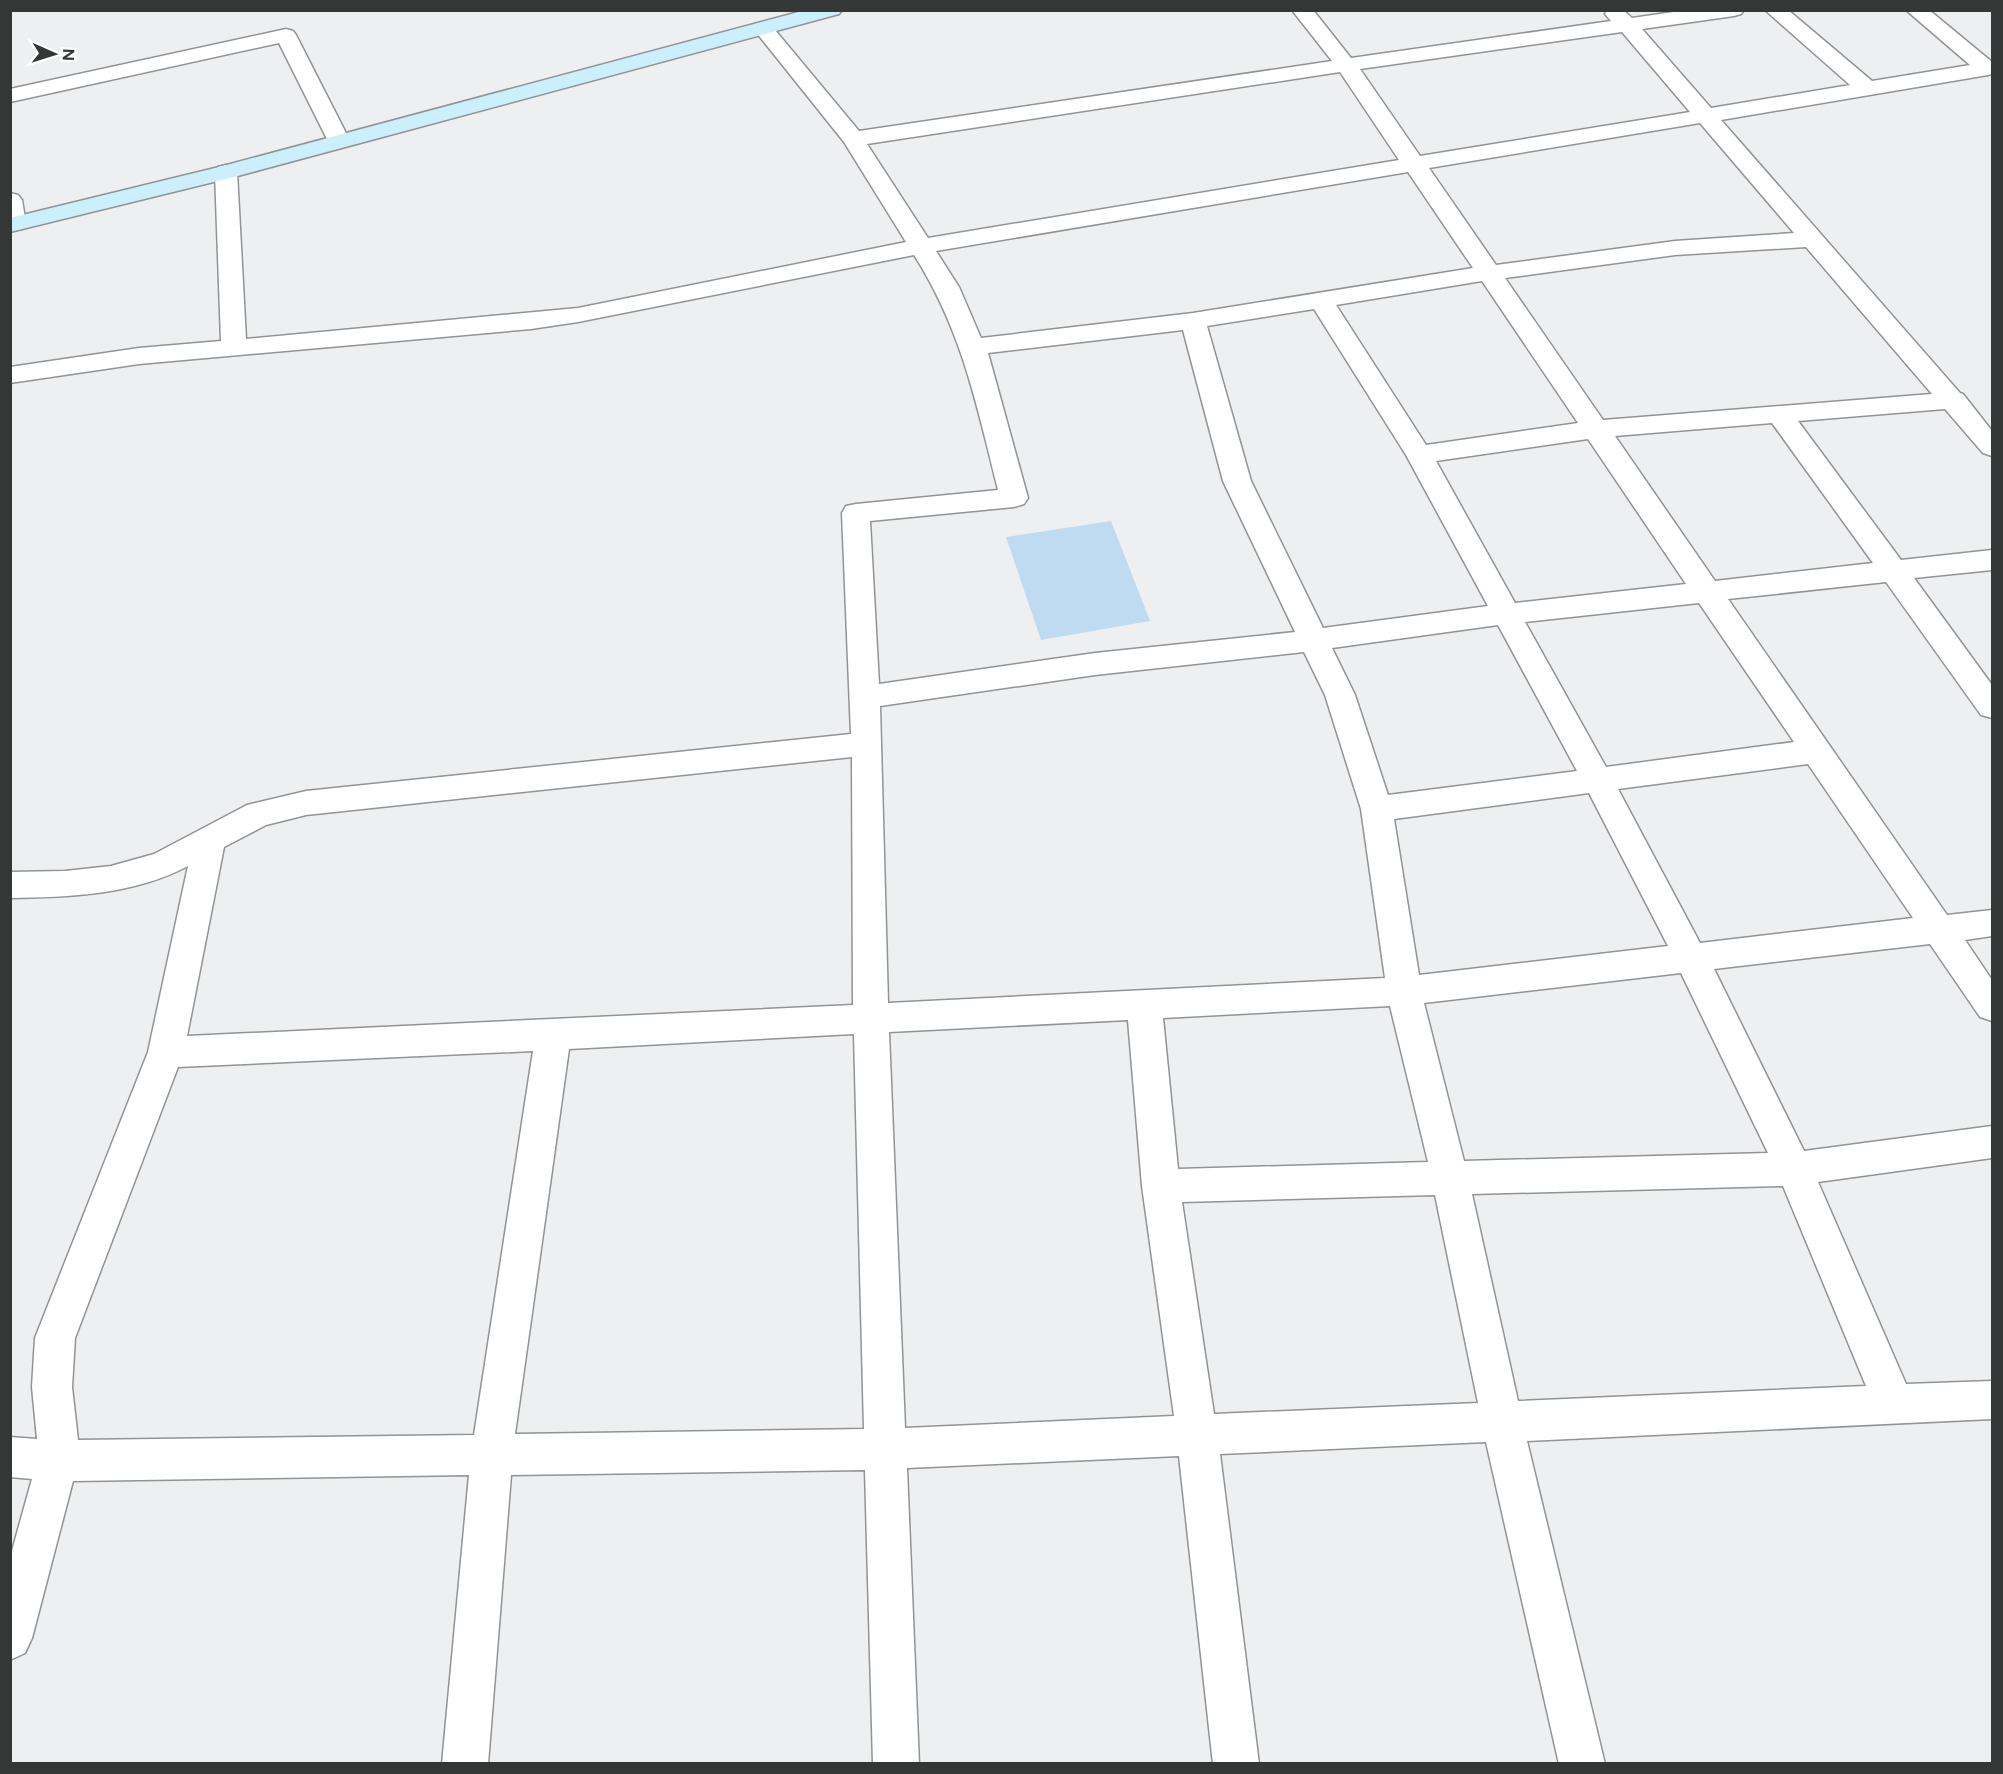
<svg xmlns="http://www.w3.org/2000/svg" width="2003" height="1774" font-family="Figtree,sans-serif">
<rect width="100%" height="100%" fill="#edeff1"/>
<polygon fill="#bfdbf1" points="1111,521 1150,621 1041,640 1006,537"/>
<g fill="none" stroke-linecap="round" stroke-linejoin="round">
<g stroke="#919394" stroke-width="3">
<g id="street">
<path d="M 1292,10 L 1313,10 L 1351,58 L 1611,21 L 1605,14 L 1607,10 L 1623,10 L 1632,18 L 1687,10 L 1744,10 L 1741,14 L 1734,16 L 1642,29 L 1711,108 L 1850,85 L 1765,10 L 1788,10 L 1872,81 L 1970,65 L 1906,10 L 1929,10 L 1992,62 L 1992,74 L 1988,75 L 1721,120 L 1960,393 L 1963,394 L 1992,431 L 1992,456 L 1983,453 L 1945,409 L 1798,421 L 1901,560 L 1992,550 L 1992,570 L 1914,578 L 1992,685 L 1992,718 L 1981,715 L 1886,582 L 1728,599 L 1947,915 L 1992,910 L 1992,936 L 1965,940 L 1992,980 L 1992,1021 L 1980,1017 L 1930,944 L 1714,969 L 1804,1151 L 1992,1126 L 1992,1158 L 1818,1182 L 1906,1384 L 1992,1381 L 1992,1419 L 1527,1441 L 1605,1764 L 1559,1764 L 1486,1442 L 1220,1454 L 1259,1764 L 1213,1764 L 1179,1456 L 907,1468 L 919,1764 L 873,1764 L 865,1470 L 511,1475 L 488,1764 L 442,1764 L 469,1475 L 73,1481 L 32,1638 L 25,1653 L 10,1660 L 10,1558 L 32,1479 L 10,1477 L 10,1437 L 37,1439 L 32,1387 L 35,1338 L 148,1052 L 188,866 C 133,895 71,897 10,898 L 10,872 L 65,871 L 111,866 L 154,854 L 247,805 L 306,791 L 851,734 L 842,513 L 846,506 L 856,504 L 998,490 C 977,406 962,330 914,255 L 578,322 L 531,329 L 139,364 L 10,383 L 10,367 L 139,348 L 221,341 L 215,172 L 218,167 L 226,165 L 234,167 L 237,172 L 246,339 L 578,308 L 906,242 L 844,142 L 756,32 L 753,28 L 756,24 L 763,22 L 770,24 L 859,131 L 1332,61 ZM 1622,32 L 1690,112 L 1420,156 L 1360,69 ZM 1340,72 L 1399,160 L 928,238 L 867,144 ZM 1700,123 L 1794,233 L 1675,241 L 1496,265 L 1429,168 ZM 1408,172 L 1473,268 L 1193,313 L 981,338 L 959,287 L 936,251 ZM 1806,247 L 1932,394 L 1603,420 L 1505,278 L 1675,255 ZM 1482,281 L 1578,423 L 1426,445 L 1336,305 ZM 1314,309 L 1406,455 L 1488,606 L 1323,628 L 1251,481 L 1207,326 ZM 1183,330 L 1223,481 L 1295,632 L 1095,653 L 879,684 L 870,521 L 1014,507 L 1024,504 L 1028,498 L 988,353 ZM 1772,423 L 1873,563 L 1715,581 L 1615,436 ZM 1588,439 L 1686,584 L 1515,603 L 1436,461 ZM 1699,603 L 1794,742 L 1606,767 L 1525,622 ZM 1498,625 L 1577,771 L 1388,795 L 1355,695 L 1332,648 ZM 1304,652 L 1325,695 L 1361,809 L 1385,978 L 888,1003 L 880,706 L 1095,675 ZM 852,757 L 853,1005 L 187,1036 L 224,847 L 266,825 L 306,815 ZM 1808,764 L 1913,918 L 1700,943 L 1618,789 ZM 1589,793 L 1668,946 L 1419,975 L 1394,819 ZM 1681,973 L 1768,1153 L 1464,1161 L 1424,1003 ZM 1390,1006 L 1428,1162 L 1178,1169 L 1163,1018 ZM 1128,1020 L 1142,1186 L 1174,1416 L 905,1428 L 889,1032 ZM 854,1034 L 864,1429 L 515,1434 L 569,1049 ZM 533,1051 L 474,1435 L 78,1440 L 72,1387 L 75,1338 L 178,1067 ZM 1783,1186 L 1866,1386 L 1518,1401 L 1472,1194 ZM 1435,1195 L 1478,1403 L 1214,1414 L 1182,1202 Z"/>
<polygon points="286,29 293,31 296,35 350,141 347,146 339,148 331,146 328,141 279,43 10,102 10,89"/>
<polygon points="10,193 18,195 22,200 26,224 22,229 10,230"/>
</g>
</g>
<g stroke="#919394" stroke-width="3">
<polygon id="secondary" points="806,10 842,10 839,14 234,177 10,232 10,218 219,167"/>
</g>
<use href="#street" fill="#fff" fill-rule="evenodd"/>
<use href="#secondary" fill="#cbeffb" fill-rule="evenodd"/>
</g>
<rect width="2003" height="1774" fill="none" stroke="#353636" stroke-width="24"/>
<g transform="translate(54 54) rotate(93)" stroke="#ffffff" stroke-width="4.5" paint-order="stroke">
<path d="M0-4.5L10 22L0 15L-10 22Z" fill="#353636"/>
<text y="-9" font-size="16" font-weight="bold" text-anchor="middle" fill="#353636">N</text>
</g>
</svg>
